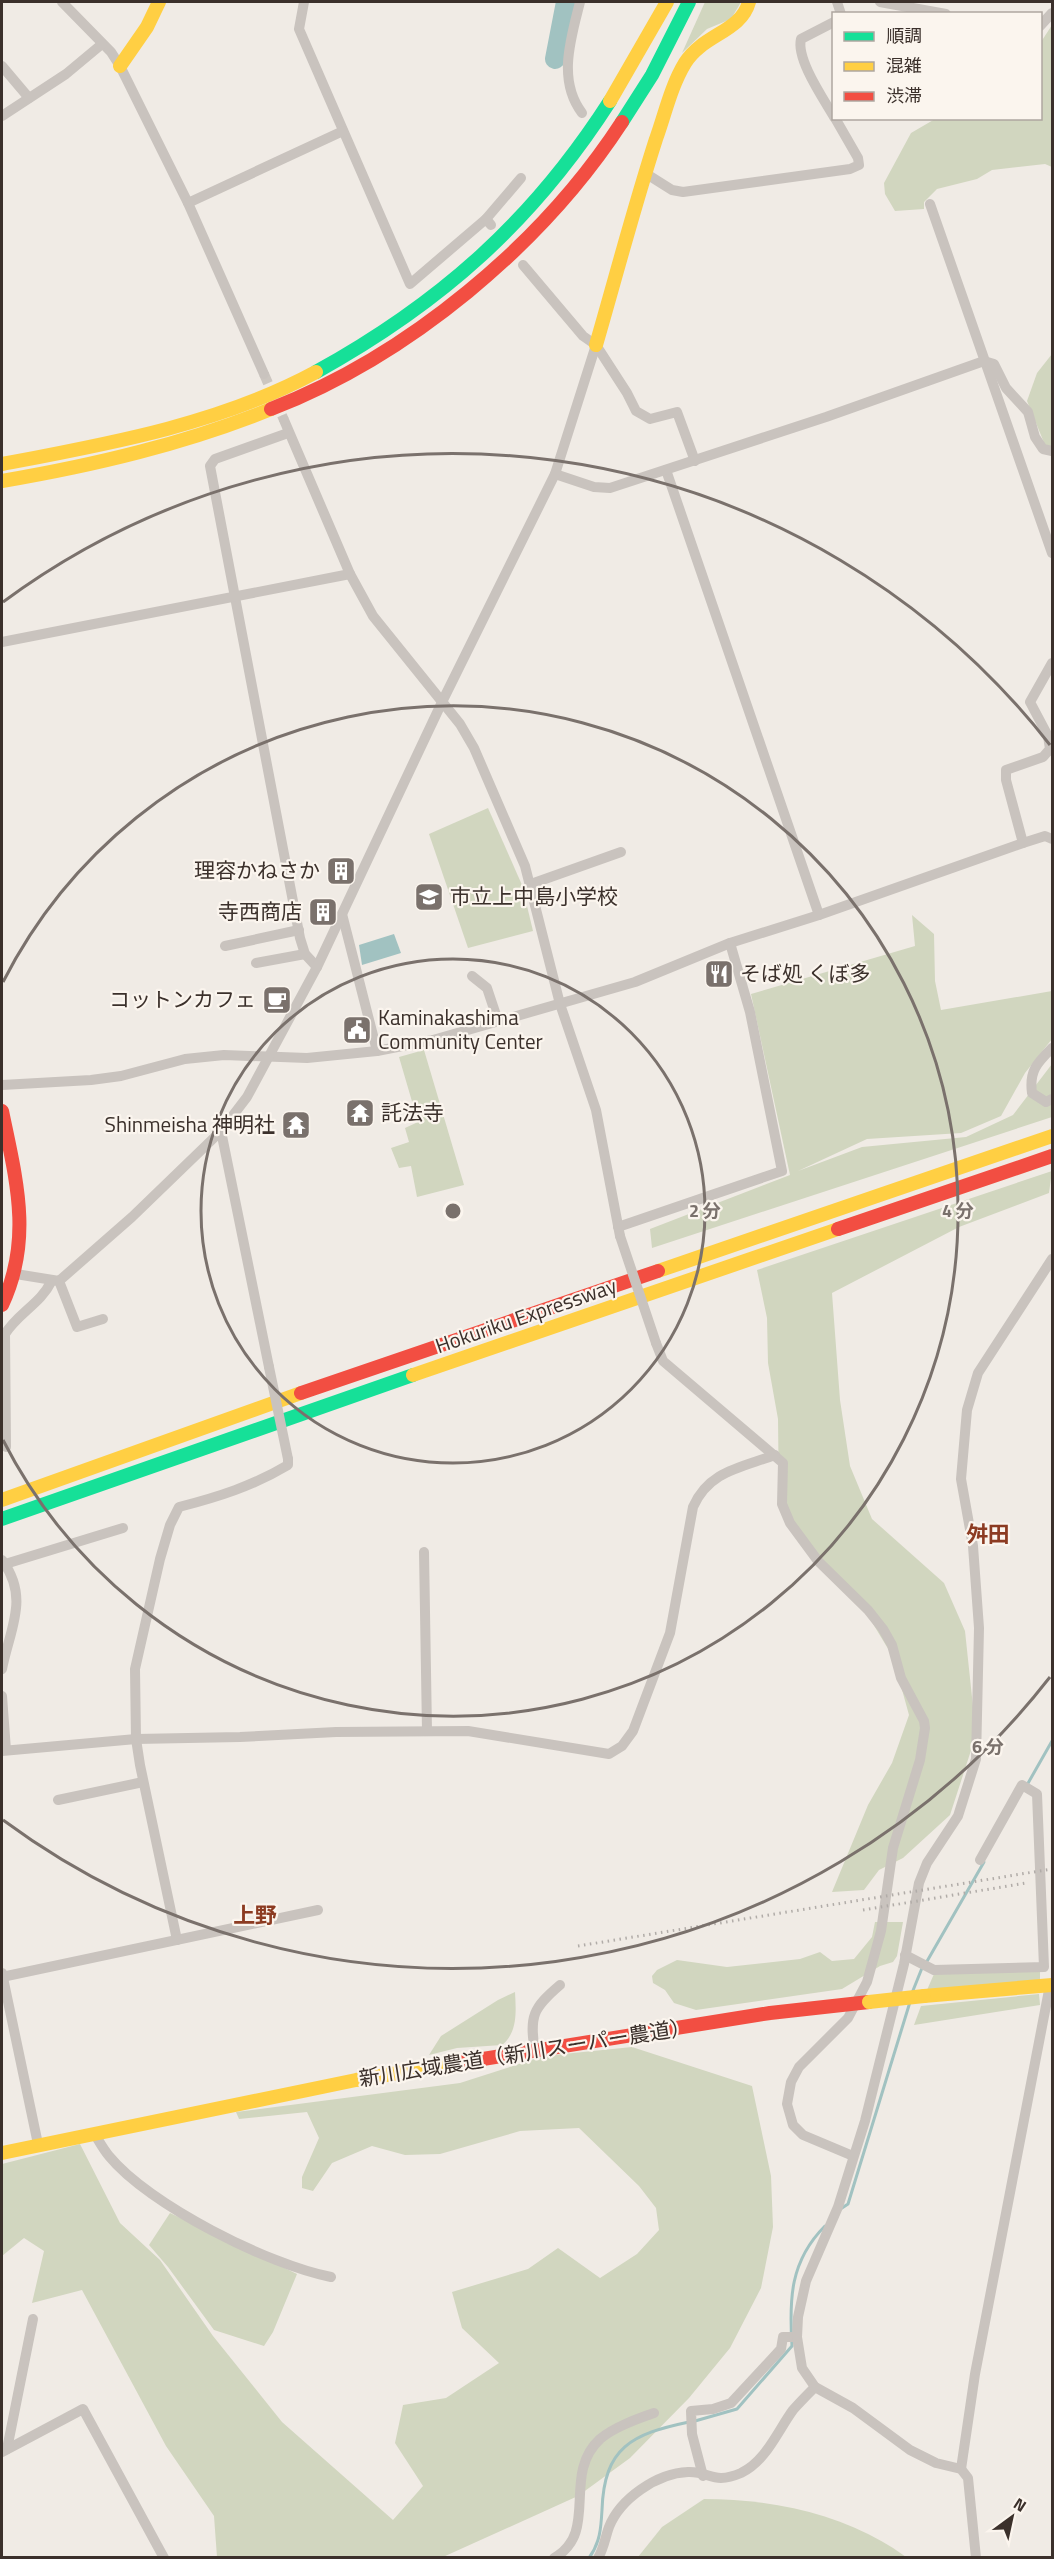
<svg xmlns="http://www.w3.org/2000/svg" width="1054" height="2559" font-family="'Titillium Web','Noto Sans JP',sans-serif">
<rect width="100%" height="100%" fill="#f0ebe5"/>
<g fill="#d1d6bf">
<polygon points="705,2 741,2 731,19 707,29 682,53"/>
<polygon points="1052,25 1052,167 1045,164 992,170 977,179 937,189 924,202 924,209 895,211 885,194 884,183 911,133 935,119 1040,118 1041,42"/>
<polygon points="1052,354 1052,448 1045,445 1027,401 1037,373"/>
<polygon points="488,808 522,885 533,931 468,948 429,834"/>
<polygon points="912,915 934,934 935,981 941,1010 1052,991 1052,1039 1025,1073 1001,1116 961,1133 867,1139 798,1171 862,1147 966,1137 1013,1115 1052,1064 1052,1117 652,1248 650,1229 790,1175 751,994 915,946"/>
<polygon points="424,1050 464,1185 417,1197 411,1166 399,1168 391,1148 409,1142 405,1128 418,1122 399,1057"/>
<polygon points="1052,1171 1049,1193 959,1227 832,1293 840,1400 850,1466 872,1519 944,1583 965,1631 976,1735 950,1815 903,1858 879,1870 864,1890 832,1892 868,1805 892,1763 909,1715 893,1657 852,1589 811,1551 779,1505 778,1419 768,1363 767,1318 757,1270"/>
<polygon points="875,1922 903,1922 897,1956 893,1962 880,1966 842,1989 696,2010 674,2003 665,1990 653,1983 652,1976 657,1970 677,1960 727,1967 800,1959 820,1952 832,1961 854,1959 872,1937"/>
<polygon points="1040,1971 1040,1981 927,1990 934,1974"/>
<path d="M 515,1992 C 516,2011 518,2032 502,2045 L 457,2048 L 429,2055 L 441,2036 L 498,2000 Z"/>
<polygon points="1039,1994 1040,2005 914,2025 921,2006"/>
<polygon points="632,2047 752,2086 771,2176 773,2227 761,2288 730,2348 689,2398 630,2458 578,2496 443,2557 217,2557 214,2516 166,2446 82,2290 32,2303 44,2251 24,2238 2,2256 2,2164 80,2144 120,2223 160,2260 213,2336 282,2422 393,2520 423,2486 395,2443 403,2405 446,2398 499,2363 462,2328 452,2292 528,2269 558,2248 600,2278 637,2254 659,2230 656,2208 639,2186 579,2128 520,2131 440,2154 405,2155 372,2146 332,2163 313,2191 302,2188 302,2177 319,2138 307,2112 239,2119 236,2112 460,2083 544,2056"/>
<polygon points="170,2213 297,2274 273,2332 264,2346 214,2330 168,2267 149,2245"/>
<path d="M 704,2499 C 774,2499 849,2515 906,2557 L 638,2557 L 662,2527 Z"/>
</g>
<polygon fill="#a1c2c1" points="394,934 401,953 362,965 359,945"/>
<g fill="none" stroke-linecap="round" stroke-linejoin="round">
<g stroke="#a1c2c1" stroke-width="3">
<polyline points="1027,1785 1052,1741"/>
<polyline points="926,1963 984,1862"/>
<polyline points="912,1993 922,1968"/>
<polyline points="842,2208 848,2204 910,2002"/>
<path d="M 695,2421 L 737,2409 L 792,2346 C 789,2299 790,2261 825,2226"/>
<path d="M 589,2558 C 600,2543 601,2528 602,2510 C 604,2447 632,2434 689,2422"/>
</g>
<polyline stroke="#a1c2c1" stroke-width="20" points="555,59 566,2"/>
<polyline stroke="#ccc6c0" stroke-width="10" stroke-dasharray="10 5" stroke-linecap="butt" points="264,374 284,420"/>
<g stroke="#c9c3be" stroke-width="10">
<polyline points="62,2 111,52 120,66 188,203 264,374"/>
<polyline points="304,2 299,29 410,284 486,219 491,225"/>
<path d="M 580,2 C 571,38 557,80 582,113"/>
<polyline points="837,2 841,14"/>
<polyline points="880,2 946,14"/>
<path d="M 834,22 L 801,39 C 796,59 823,98 834,117"/>
<polyline points="1040,26 1052,13"/>
<polyline points="2,66 29,98"/>
<polyline points="2,116 66,74 102,44"/>
<polyline points="645,173 672,190 683,192 850,169 859,165 858,158 835,118"/>
<polyline points="188,203 343,131"/>
<polyline points="930,204 1052,553"/>
<polyline points="486,219 521,178"/>
<polyline points="523,265 583,336 596,345 627,393 636,411 650,419 677,412 695,461"/>
<polyline points="284,420 350,574 373,616 460,724 474,748 525,866 560,1004 596,1110 620,1236"/>
<polyline points="288,433 215,459 210,466 300,938 305,954 317,967"/>
<polyline points="666,470 819,915"/>
<polyline points="555,474 594,487 610,488 826,417 984,361 994,364 1006,388 1028,412 1035,437 1043,449 1052,451"/>
<polyline points="2,642 350,574"/>
<polyline points="1023,843 1006,780 1006,770 1043,757 1050,749 1048,736 1030,702 1052,663"/>
<polyline points="531,884 621,852"/>
<polyline points="342,914 377,1051"/>
<polyline points="225,946 299,930"/>
<polyline points="256,963 305,954"/>
<polyline points="472,976 487,988 498,1021"/>
<path d="M 1052,1048 C 1037,1063 1029,1071 1032,1093 L 1046,1102 L 1052,1099"/>
<polyline points="2,1085 91,1080 121,1076 185,1059 224,1055 307,1058 377,1051 433,1040 635,982 730,943 819,915 1023,843 1045,836 1052,839"/>
<polyline points="221,1131 269,1367"/>
<polyline points="618,1227 782,1171 750,1012 730,943"/>
<polyline points="16,1274 59,1281 132,1217 221,1131 247,1097 317,967 443,700 555,474 596,345"/>
<polyline points="59,1281 77,1327 103,1319"/>
<polyline points="656,1343 663,1361 783,1463 782,1504 790,1523 818,1561 868,1610 883,1629 892,1645 901,1678 924,1721 925,1728 920,1760 893,1848 881,1931 867,1982 848,2018 799,2067 791,2082 787,2104 793,2125 803,2135 853,2156"/>
<path d="M 6,1447 L 5,1334 C 17,1314 41,1303 51,1282"/>
<polyline points="424,1552 427,1731"/>
<path d="M 2,1560 C 30,1598 10,1628 2,1669"/>
<polyline points="2,1565 123,1528"/>
<polyline points="2,1696 6,1750"/>
<path d="M 2,1751 L 136,1739 L 240,1737 L 336,1732 L 468,1731 L 609,1754 L 622,1746 L 633,1731 L 670,1633 L 693,1507 C 709,1471 740,1468 775,1455"/>
<polyline points="58,1800 143,1782"/>
<path d="M 177,1940 L 140,1765 L 136,1739 L 135,1669 L 160,1559 L 170,1525 L 179,1507 C 218,1497 253,1486 288,1465 L 288,1459"/>
<polyline points="905,1955 934,1970 1044,1967 1037,1794 1022,1785 980,1860"/>
<polyline points="2,1973 38,2144"/>
<polyline points="2,1977 318,1910"/>
<path d="M 535,2052 C 529,2016 533,2008 560,1985"/>
<path d="M 94,2133 C 99,2141 103,2149 109,2156 C 149,2205 269,2265 331,2277"/>
<polyline points="7,2449 33,2319"/>
<polyline points="2,2452 83,2409 164,2558"/>
<polyline points="961,2469 975,2374 1050,1985"/>
<polyline points="703,2476 692,2434 691,2411 713,2409 731,2403 781,2349 783,2337 797,2337"/>
<path d="M 554,2558 C 600,2532 561,2475 600,2439 C 614,2427 637,2419 654,2413"/>
<path d="M 598,2558 C 604,2548 605,2538 609,2527 C 620,2499 657,2473 688,2472 C 710,2471 713,2485 741,2473 C 766,2461 777,2432 793,2410 C 800,2402 808,2394 815,2387"/>
<polyline points="976,2558 968,2478 961,2469 936,2463 910,2450 853,2408 815,2387 802,2368 797,2337 798,2317 806,2281 838,2207 865,2121 904,1964 919,1883 927,1863 958,1816 976,1759 979,1628 973,1546 961,1479 967,1410 978,1373 1052,1259"/>
</g>
<g stroke="#16e098" stroke-width="14">
<polyline points="622,122 652,75 689,2"/>
<path d="M 316,372 C 441,303 533,221 610,101"/>
<polyline points="2,1519 413,1375"/>
</g>
<g stroke="#ffcf43" stroke-width="14">
<polyline points="120,66 147,27 159,2"/>
<polyline points="610,101 667,2"/>
<path d="M 596,345 C 616,276 634,207 656,139 C 665,114 671,86 685,63 C 703,34 741,32 749,2"/>
<path d="M 2,464 C 108,444 220,424 316,372"/>
<path d="M 2,481 C 95,465 184,444 271,409"/>
<polyline points="658,1271 1052,1136"/>
<polyline points="413,1375 838,1229"/>
<polyline points="2,1500 301,1393"/>
<polyline points="924,1996 1052,1985"/>
<polyline points="2,2153 356,2080 458,2063"/>
</g>
<g stroke="#f24e42" stroke-width="14">
<path d="M 271,409 C 408,356 542,245 622,122"/>
<path d="M 2,1111 C 16,1179 33,1239 2,1305"/>
<polyline points="838,1229 1052,1156"/>
<polyline points="301,1393 658,1271"/>
<polyline points="458,2063 770,2013 869,2002"/>
</g>
<g stroke="#b1aca8" stroke-width="3" stroke-dasharray="1.5 4.5" stroke-linecap="butt">
<polyline points="863,1910 1026,1883"/>
<polyline points="578,1946 1052,1869"/>
</g>
<g stroke="#c9c3be" stroke-width="10">
<polyline points="620,1236 656,1343"/>
<polyline points="269,1367 288,1459"/>
</g>
<polyline stroke="#ffcf43" stroke-width="14" points="869,2002 924,1996"/>
</g>
<g fill="none" stroke="#7a716c" stroke-width="3">
<circle cx="453" cy="1211" r="252"/>
<path d="M3 982A505 505 0 1 1 3 1440"/>
<path d="M1050 1677A757 757 0 0 1 3 1820M3 602A757 757 0 0 1 1050 745"/>
</g>
<defs>
<g id="building-square" transform="scale(1.5)"><rect x="-9" y="-9" width="18" height="18" rx="4" fill="#7a716c" stroke="#fbf5ee"/><path d="M-4-6H4V6H1V3H-1V6H-4ZM-2.5-4.3h1.7v1.8h-1.7ZM.8-4.3h1.7v1.8H.8ZM-2.5-1h1.7V.8h-1.7ZM.8-1h1.7V.8H.8Z" fill="#fff"/></g>
<g id="school-square" transform="scale(1.5)"><rect x="-9" y="-9" width="18" height="18" rx="4" fill="#7a716c" stroke="#fbf5ee"/><path d="M0-5L7-2L0 1L-7-2ZM-4 1L0 2.5L4 1V4Q0 6-4 4Z" fill="#fff"/></g>
<g id="restaurant-square" transform="scale(1.5)"><rect x="-9" y="-9" width="18" height="18" rx="4" fill="#7a716c" stroke="#fbf5ee"/><path d="M-5-6h1v4h1v-4h1v4h1v-4h1v5L-1.5 .5V6h-2V.5L-5-1ZM5-6V6H3V1.5H1.5Q1.5-4 5-6Z" fill="#fff"/></g>
<g id="cafe-square" transform="scale(1.5)"><rect x="-9" y="-9" width="18" height="18" rx="4" fill="#7a716c" stroke="#fbf5ee"/><path d="M-5.5-4.5H6V0H3Q3 3.5 0 3.5H-2.5Q-5.5 3.5-5.5 0ZM3-3.2v2h1.7v-2ZM-6 4.5H4V6H-6Z" fill="#fff"/></g>
<g id="civic-square" transform="scale(1.5)"><rect x="-9" y="-9" width="18" height="18" rx="4" fill="#7a716c" stroke="#fbf5ee"/><path d="M-.6-6.5H3V-4.5H.6V-3L4-1V1h2V6H-6V1h2V-1L-.6-3ZM-1.2 2.5V6h2.4V2.5Z" fill="#fff"/></g>
<g id="temple-square" transform="scale(1.5)"><rect x="-9" y="-9" width="18" height="18" rx="4" fill="#7a716c" stroke="#fbf5ee"/><path d="M0-6L5-2H3V0L6.5 2.5H4V6H1.5V3h-3V6H-4V2.5H-6.5L-3 0V-2H-5Z" fill="#fff"/></g>
</defs>
<g fill-rule="evenodd">
<use href="#building-square" x="341" y="871"/>
<use href="#school-square" x="429" y="897"/>
<use href="#building-square" x="323" y="912"/>
<use href="#restaurant-square" x="719" y="974"/>
<use href="#cafe-square" x="277" y="1000"/>
<use href="#civic-square" x="357" y="1030"/>
<use href="#temple-square" x="360" y="1113"/>
<use href="#temple-square" x="296" y="1125"/>
</g>
<g text-anchor="middle" stroke-width="4.5" stroke-linejoin="round" paint-order="stroke">
<g font-size="21" fill="#3b302b" stroke="#fbf5ee" text-anchor="end">
<text x="320" y="878">理容かねさか</text>
<text x="450" y="904" text-anchor="start">市立上中島小学校</text>
<text x="302" y="919">寺西商店</text>
<text x="740" y="981" text-anchor="start">そば処 くぼ多</text>
<text x="256" y="1007">コットンカフェ</text>
<text x="378" y="1025" text-anchor="start">Kaminakashima<tspan x="378" dy="24">Community Center</tspan></text>
<text x="381" y="1120" text-anchor="start">託法寺</text>
<text x="275" y="1132">Shinmeisha 神明社</text>
</g>
<g font-size="21" fill="#3b302b" stroke="#fbf5ee">
<text transform="translate(526 1316) rotate(-19)" y="7">Hokuriku Expressway</text>
<text transform="translate(525 2053) rotate(-9)" y="7">新川広域農道（新川スーパー農道）</text>
</g>
<g font-size="22" font-weight="bold" fill="#8c3b22" stroke="#fbf5ee">
<text x="988" y="1542">舛田</text>
<text x="255" y="1923">上野</text>
</g>
</g>
<circle cx="453" cy="1211" r="9" fill="#7a716c" stroke="#fbf5ee" stroke-width="3"/>
<g font-size="18" text-anchor="middle" font-weight="bold" fill="#7a716c" stroke="#fbf5ee" stroke-width="4.5" stroke-linejoin="round" paint-order="stroke">
<text x="705" y="1217">2 分</text>
<text x="958" y="1217">4 分</text>
<text x="988" y="1753">6 分</text>
</g>
<rect width="1054" height="2559" fill="none" stroke="#3b302b" stroke-width="6"/>
<rect x="832" y="12" width="210" height="108" fill="#fbf5ee" stroke="#aea6a0" stroke-width="1.5"/>
<rect x="844" y="32" width="30" height="9" fill="#16e098" stroke="#aea6a0" stroke-width="1.5"/>
<text x="886" y="42" font-size="18" fill="#3b302b">順調</text>
<rect x="844" y="62" width="30" height="9" fill="#ffcf43" stroke="#aea6a0" stroke-width="1.5"/>
<text x="886" y="72" font-size="18" fill="#3b302b">混雑</text>
<rect x="844" y="92" width="30" height="9" fill="#f24e42" stroke="#aea6a0" stroke-width="1.5"/>
<text x="886" y="102" font-size="18" fill="#3b302b">渋滞</text>
<g transform="translate(1012 2517) rotate(33)" stroke="#fbf5ee" stroke-width="4.5" paint-order="stroke">
<path d="M0-4.5L10 22L0 15L-10 22Z" fill="#3b302b"/>
<text y="-9" font-size="16" font-weight="bold" text-anchor="middle" fill="#3b302b">N</text>
</g>
</svg>
